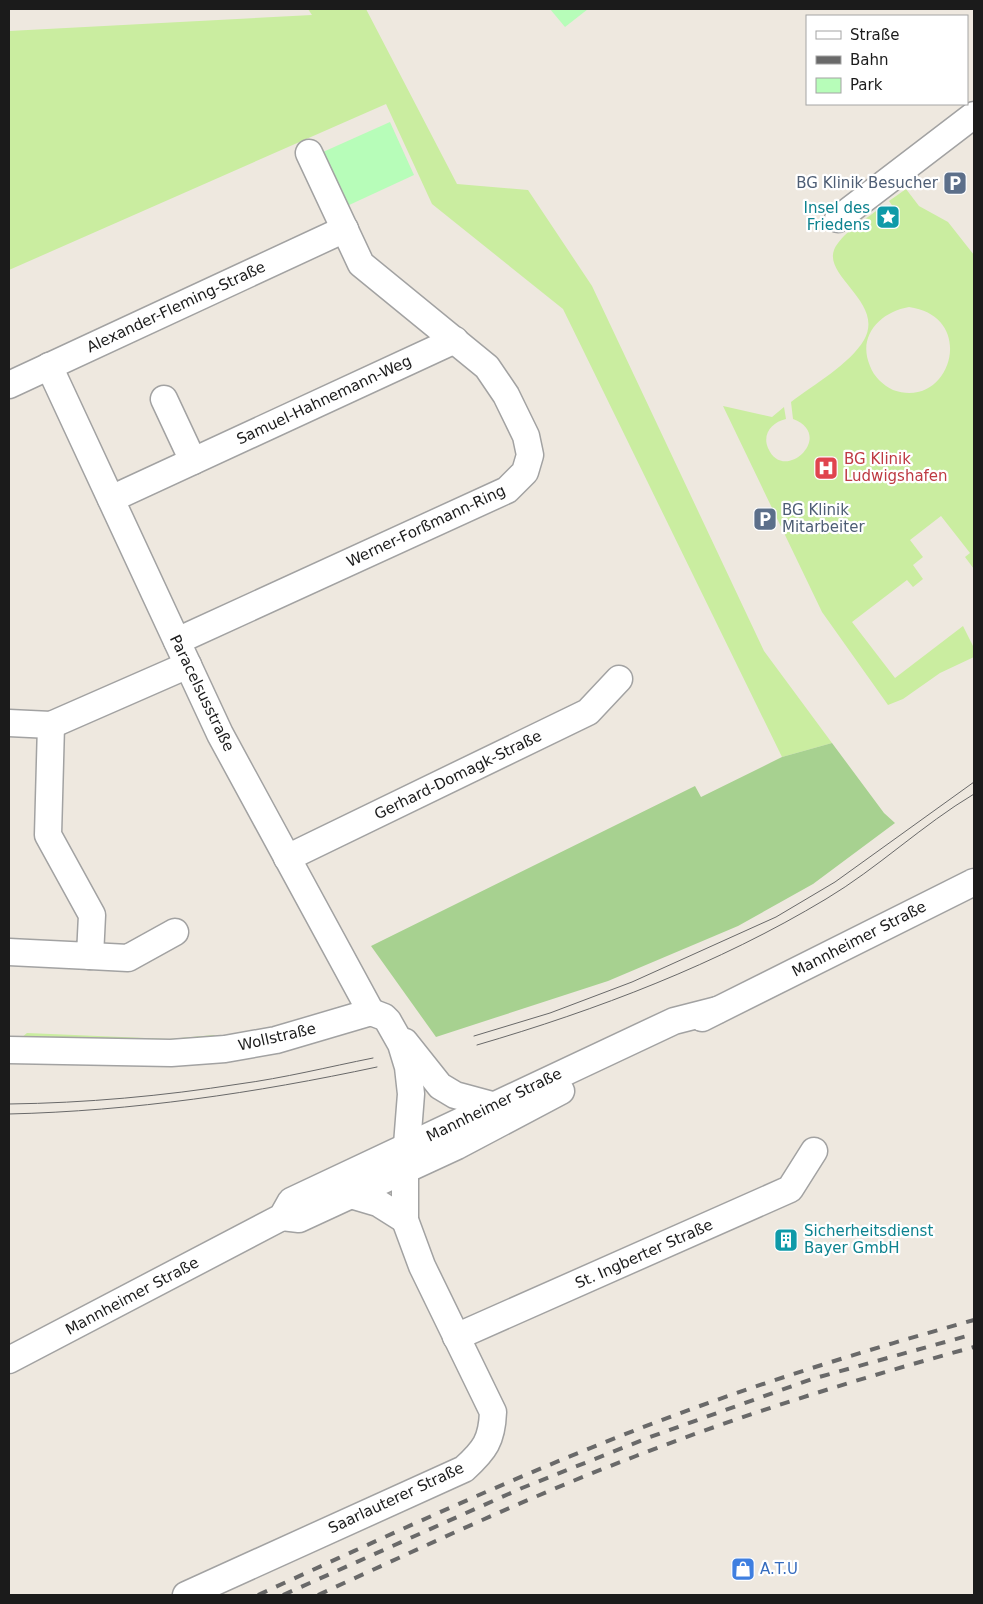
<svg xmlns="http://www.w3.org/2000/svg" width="983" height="1604" font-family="'DejaVu Sans',sans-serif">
<rect width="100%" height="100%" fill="#eee8df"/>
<g fill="#caeda0" fill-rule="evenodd">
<polygon points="308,9 366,9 457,184 528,190 592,286 764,651 832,743 782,757 563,309 432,204 386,104 9,270 9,31 312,15"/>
<path d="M 906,189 L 919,206 L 948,222 L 974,255 L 974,569 L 965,557 L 970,553 L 941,516 L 910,540 L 923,557 L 913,565 L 923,579 L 913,587 L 907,580 L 852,622 L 895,678 L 963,626 L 974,648 L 974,657 L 940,673 L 903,699 L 888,705 L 822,612 L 723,406 L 772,417 L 784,407 L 786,419 C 772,422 762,434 768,448 C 784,485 836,435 793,419 L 791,402 C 813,385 850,364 864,340 C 885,303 824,277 834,250 C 841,234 862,222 876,211 L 883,220 L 889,222 L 895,217 L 896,211 L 889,201 ZM 909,307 C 979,317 950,411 893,390 C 883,385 874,377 870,366 C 857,336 880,312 909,307 Z"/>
<polygon points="27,1033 169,1039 214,1035 219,1039 170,1045 21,1038"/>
</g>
<polygon fill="#a7d190" points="832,743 884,813 895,823 813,884 738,926 608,981 436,1037 371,946 695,786 701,797 782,757"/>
<g fill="#b7fdb9">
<polygon points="550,9 588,9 565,27"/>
<polygon points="390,122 414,175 347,206 323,152"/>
</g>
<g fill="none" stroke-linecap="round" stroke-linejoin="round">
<g stroke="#a2a2a2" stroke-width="29">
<g id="minor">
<polyline points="838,219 974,115"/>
<polyline points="49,366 220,734 371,1012"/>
<polyline points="9,385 345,229"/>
<polyline points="164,399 193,461"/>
<polyline points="111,499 455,340"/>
<polyline points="177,641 507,490 525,472 530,455 526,436 506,395 487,367 361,264 309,153"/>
<polyline points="9,723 51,725 188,665"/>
<polyline points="287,858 588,712 619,679"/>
<polyline points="9,952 90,956 92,915 48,835 51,725"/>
<polyline points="90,956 128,958 175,932"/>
<polyline points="702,1018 974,882"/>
<polyline points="405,1042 440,1086 455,1095 492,1105"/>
<path d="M 9,1050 L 171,1053 L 225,1049 L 276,1040 L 371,1012 L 384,1017 L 388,1021 L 401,1044 L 408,1067 L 411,1094 L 405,1170 L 405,1220 L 422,1266 L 493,1412 C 492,1440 485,1450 464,1469 L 186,1595"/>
<polyline points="351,1195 378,1203 405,1220"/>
<polyline points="282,1217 299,1219 457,1146 561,1091"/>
<polyline points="456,1337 790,1189 814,1151"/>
<polyline points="9,1360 282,1217 291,1201 674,1021 717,1010"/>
</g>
</g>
<use href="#minor" stroke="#fff" stroke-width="26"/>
<g stroke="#696969" stroke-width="1">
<polyline points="474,1036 550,1013 632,982 776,917 835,882 974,782"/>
<path d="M 477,1045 C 597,1010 718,964 826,899 C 878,868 922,825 974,794"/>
<path d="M 9,1104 C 86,1103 163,1096 239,1084 C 284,1078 328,1067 373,1058"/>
<path d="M 9,1114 C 133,1111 255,1093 377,1067"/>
</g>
<g stroke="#696969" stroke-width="4" stroke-dasharray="10 10" stroke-linecap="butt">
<path d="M 258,1595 C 389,1535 520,1474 654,1423 C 759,1383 866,1350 974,1320"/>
<polyline points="283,1595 522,1488 650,1437 812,1379 974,1334"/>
<path d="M 318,1595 C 423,1547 528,1497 636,1456 C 747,1413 860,1378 974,1347"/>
</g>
</g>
<defs>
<g id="parking-square" transform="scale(1.25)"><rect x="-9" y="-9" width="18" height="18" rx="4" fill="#5c6f8a" stroke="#fff"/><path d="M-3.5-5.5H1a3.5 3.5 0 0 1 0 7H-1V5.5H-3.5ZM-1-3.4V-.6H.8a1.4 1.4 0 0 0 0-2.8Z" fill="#fff"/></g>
<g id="sight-square" transform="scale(1.25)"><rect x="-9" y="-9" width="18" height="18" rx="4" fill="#0f9aa8" stroke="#fff"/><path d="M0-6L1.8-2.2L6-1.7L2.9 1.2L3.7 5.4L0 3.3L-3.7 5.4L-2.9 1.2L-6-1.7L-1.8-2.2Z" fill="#fff"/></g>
<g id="hospital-square" transform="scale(1.25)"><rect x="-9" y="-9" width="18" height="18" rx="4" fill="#e0444e" stroke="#fff"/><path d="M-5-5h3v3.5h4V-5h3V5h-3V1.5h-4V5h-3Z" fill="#fff"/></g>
<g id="building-square" transform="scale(1.25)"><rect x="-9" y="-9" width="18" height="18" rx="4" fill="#0f9aa8" stroke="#fff"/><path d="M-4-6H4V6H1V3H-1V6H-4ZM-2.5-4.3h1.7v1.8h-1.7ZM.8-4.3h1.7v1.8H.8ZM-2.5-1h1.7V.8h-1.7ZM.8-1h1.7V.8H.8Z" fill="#fff"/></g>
<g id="shop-square" transform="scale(1.25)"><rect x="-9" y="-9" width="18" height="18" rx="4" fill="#3f7fe0" stroke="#fff"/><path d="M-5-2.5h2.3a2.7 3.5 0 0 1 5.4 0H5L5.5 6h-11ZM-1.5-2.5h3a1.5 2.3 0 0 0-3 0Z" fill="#fff"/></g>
</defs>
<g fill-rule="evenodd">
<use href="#parking-square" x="955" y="183"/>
<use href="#sight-square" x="888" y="217"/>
<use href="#hospital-square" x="826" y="468"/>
<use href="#parking-square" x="765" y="519"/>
<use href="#building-square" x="786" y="1240"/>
<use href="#shop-square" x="743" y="1569"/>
</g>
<g text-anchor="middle" stroke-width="4.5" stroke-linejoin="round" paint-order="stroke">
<g font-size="15" fill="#4e5e75" stroke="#fff" text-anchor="end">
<text x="938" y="188">BG Klinik Besucher</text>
<text x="782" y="515" text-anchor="start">BG Klinik<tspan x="782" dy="17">Mitarbeiter</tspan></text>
</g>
<g font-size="15" fill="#0d838f" stroke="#fff" text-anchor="end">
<text x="870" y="213">Insel des<tspan x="870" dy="17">Friedens</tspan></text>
<text x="804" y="1236" text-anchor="start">Sicherheitsdienst<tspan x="804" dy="17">Bayer GmbH</tspan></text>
</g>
<g font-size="15" fill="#1b1b1b" stroke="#fff">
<text transform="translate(176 307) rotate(-25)" y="5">Alexander-Fleming-Straße</text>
<text transform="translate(324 400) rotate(-25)" y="5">Samuel-Hahnemann-Weg</text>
<text transform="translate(426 526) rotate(-25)" y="5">Werner-Forßmann-Ring</text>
<text transform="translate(202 693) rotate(64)" y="5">Paracelsusstraße</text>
<text transform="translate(458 775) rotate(-26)" y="5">Gerhard-Domagk-Straße</text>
<text transform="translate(859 939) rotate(-27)" y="5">Mannheimer Straße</text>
<text transform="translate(277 1037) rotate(-13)" y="5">Wollstraße</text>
<text transform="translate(494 1105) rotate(-26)" y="5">Mannheimer Straße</text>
<text transform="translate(644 1254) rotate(-24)" y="5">St. Ingberter Straße</text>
<text transform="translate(132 1296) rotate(-28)" y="5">Mannheimer Straße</text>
<text transform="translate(396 1498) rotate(-25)" y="5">Saarlauterer Straße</text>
</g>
<g font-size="15" fill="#be3a42" stroke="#fff" text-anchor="start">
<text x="844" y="464">BG Klinik<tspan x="844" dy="17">Ludwigshafen</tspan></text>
</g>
<g font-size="15" fill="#366cbe" stroke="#fff" text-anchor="start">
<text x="760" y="1574">A.T.U</text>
</g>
</g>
<rect width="983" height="1604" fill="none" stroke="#1b1b1b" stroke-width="20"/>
<rect x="806" y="15" width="162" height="90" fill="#ffffff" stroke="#a4a4a4"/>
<rect x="816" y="31" width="25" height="8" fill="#ffffff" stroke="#a4a4a4"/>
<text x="850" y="40" font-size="15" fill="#1b1b1b">Straße</text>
<rect x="816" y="56" width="25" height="8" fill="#696969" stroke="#a4a4a4"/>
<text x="850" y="65" font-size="15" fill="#1b1b1b">Bahn</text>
<rect x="816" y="78" width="25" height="15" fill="#b7fdb9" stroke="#a4a4a4"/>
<text x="850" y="90" font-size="15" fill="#1b1b1b">Park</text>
</svg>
